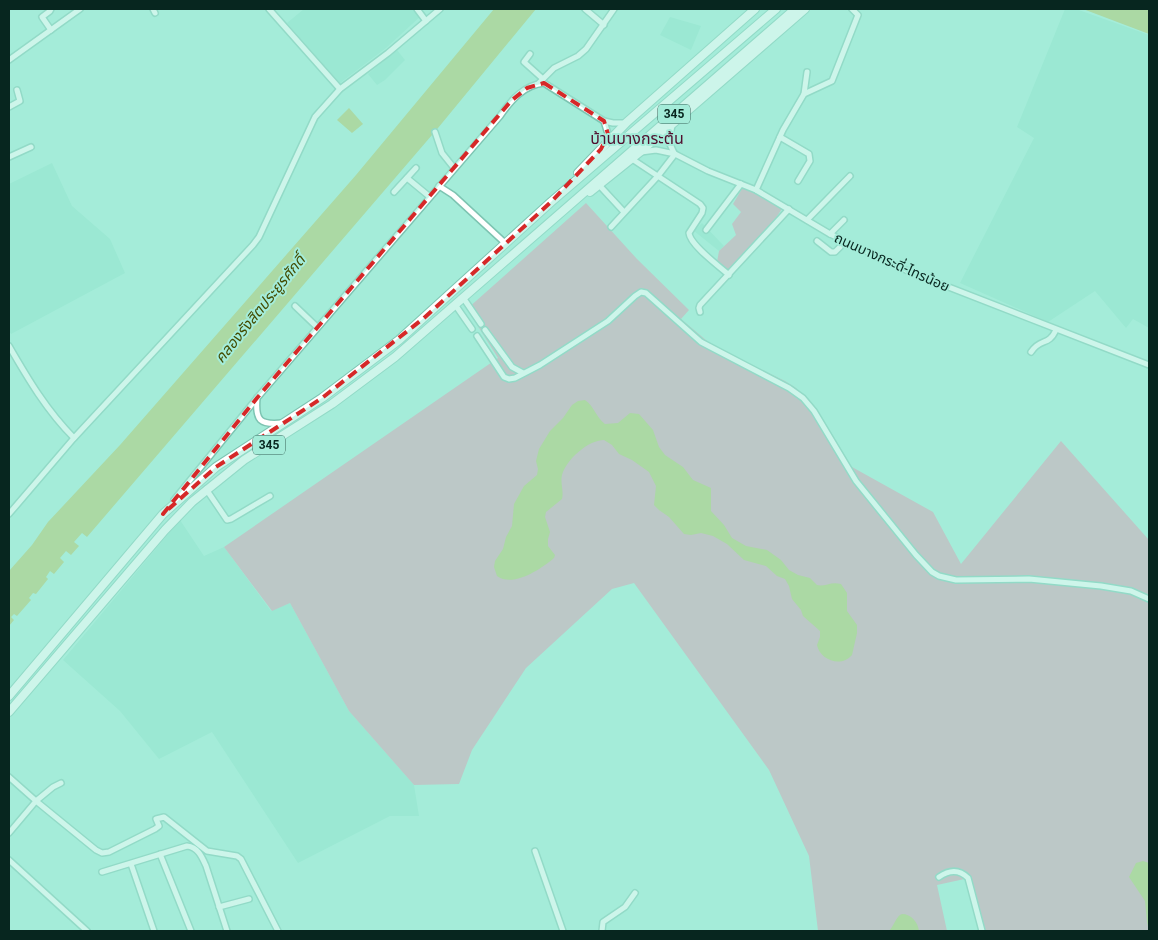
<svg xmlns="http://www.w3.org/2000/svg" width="1158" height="940" font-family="Roboto,'Noto Sans Thai',sans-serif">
<rect width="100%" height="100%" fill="#a4ecd9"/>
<g fill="#90e2cc">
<polygon points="304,9 419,9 423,14 386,48 340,83 287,23"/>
<polygon points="1065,9 1076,9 1149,35 1149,328 1133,319 1126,328 1095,291 1048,322 960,283 1034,138 1017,127"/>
<polygon points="670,17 701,26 691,50 660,35"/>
<polygon points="397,50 405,60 385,80 377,85 368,74"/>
<polygon points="52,163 72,206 110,239 125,273 11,334 9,331 9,184"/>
<polygon points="702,223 724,246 719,251 694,231"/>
<polygon points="180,520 204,556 224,547 271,611 290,603 349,711 414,785 419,816 390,816 298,863 212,732 159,759 120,711 63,660"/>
</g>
<g fill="#d99bb1">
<polygon points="743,187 757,191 783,207 776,218 727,271 717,262 719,251 736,235 732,224 741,212 733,204"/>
<polygon points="586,203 637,259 689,310 681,319 713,346 785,381 796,388 824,428 843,462 933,512 961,564 1061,441 1149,540 1149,931 983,931 969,878 937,885 947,931 818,931 809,856 769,770 634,583 612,589 526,668 472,750 459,784 414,785 349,711 290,603 272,611 224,547 498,358 467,309"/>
</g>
<g fill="#b3c064">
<polygon points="494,9 536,9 438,128 87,537 82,533 74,542 79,546 71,555 66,551 60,558 64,562 54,574 50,571 46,577 48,579 36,594 33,593 29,598 31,600 17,616 14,614 11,617 14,620 9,626 9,571 32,545 48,522 120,445 356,175"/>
<polygon points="1083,9 1149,9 1149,34"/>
<polygon points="349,108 363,124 352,133 337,120"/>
<path d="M 585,400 C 594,406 596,417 605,424 L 618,423 L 630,413 L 639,414 L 653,430 L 659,447 L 665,455 L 683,467 L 693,480 L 711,488 L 711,511 L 724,525 L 732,538 L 746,546 L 767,550 L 781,560 L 789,570 L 798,575 L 810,578 L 817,585 C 825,587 831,581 841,584 L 847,593 L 847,611 L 857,625 L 857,633 L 852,655 C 841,668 820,660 817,645 L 820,637 L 820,631 L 803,616 L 801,610 L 792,599 L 789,586 L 785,579 L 777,576 L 766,566 L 744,560 L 727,544 L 713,536 L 701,533 L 691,535 L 684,534 L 669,517 L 659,510 L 654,505 L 656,486 L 649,472 L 632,460 L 619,454 L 612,445 L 604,440 C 588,440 566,460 562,475 C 560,483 564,491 562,499 L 546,512 L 545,517 L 550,532 L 548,539 L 548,546 L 555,555 L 554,558 C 541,569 513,588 497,576 L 494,567 L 495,561 L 503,549 L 506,537 L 512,526 L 514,504 L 524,486 L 537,475 L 538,469 L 536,461 L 539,449 L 550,431 L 563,418 L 572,405 L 578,401 Z"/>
<polygon points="1143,861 1149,863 1149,931 1147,922 1145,901 1129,877 1136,863"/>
<path d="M 902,914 C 911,914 918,922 919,931 L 889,931 C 894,926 896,916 902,914 Z"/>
</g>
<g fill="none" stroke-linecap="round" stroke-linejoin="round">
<g stroke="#7dc4b2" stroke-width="8">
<g id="minor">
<polyline points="51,9 50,11 42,17 51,30"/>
<polyline points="153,9 155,13"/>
<polyline points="269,9 340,89"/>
<polyline points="417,9 426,21"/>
<polyline points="585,9 604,25"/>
<polyline points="530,54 524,62 543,79"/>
<polyline points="9,60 80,9"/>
<polyline points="539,83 554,68 578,56 586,49 614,9"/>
<polyline points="804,94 807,72"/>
<polyline points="9,107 20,101 17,90"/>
<polyline points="604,121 608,134 606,142"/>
<polyline points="672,125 669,142 674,153"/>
<polyline points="435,132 442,153 454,168"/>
<polyline points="780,137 809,154 810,161 798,181"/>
<polyline points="641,152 656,150 675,154 708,171 756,190 830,234 910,272 1149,365"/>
<polyline points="9,157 31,147"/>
<path d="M 632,159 L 700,204 L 703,208 L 702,213 L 689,233 C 690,245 719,266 729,275"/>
<polyline points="407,178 430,197"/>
<polyline points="599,185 624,212"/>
<polyline points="439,186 453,195 505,243"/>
<polyline points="756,190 783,130 804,94 832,81 858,15 852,9"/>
<polyline points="394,192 416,168"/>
<polyline points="807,220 850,176"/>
<polyline points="611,227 658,176 675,154"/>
<polyline points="706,230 741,184"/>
<polyline points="830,234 844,220"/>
<polyline points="817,241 831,252 835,252 845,242"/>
<polyline points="464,299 481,324"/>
<polyline points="295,306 317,327"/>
<polyline points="456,306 472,329"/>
<polyline points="700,312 699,308 700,305 789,209"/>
<polyline points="485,330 512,367 523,373"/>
<polyline points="477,336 504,377 509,379 515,378 540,365 608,321 635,296 641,292 646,293 701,342 789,388 803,398 814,411 856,481 916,555 932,572 939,576 956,580 1029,579 1101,586 1131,591 1149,599"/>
<path d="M 9,346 C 28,379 47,411 74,438"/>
<path d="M 1031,352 C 1041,337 1048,347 1056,330"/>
<path d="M 257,398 C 255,421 260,425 282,423"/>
<polyline points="206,489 227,520 231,519 270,496"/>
<path d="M 174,500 L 257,398 L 500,116 C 511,100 524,85 544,83 L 604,121 L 613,123 L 625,123"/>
<polyline points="9,514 74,438 253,245 259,237 315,117 340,89 388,53 440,9"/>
<polyline points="9,777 36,801 9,833"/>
<polyline points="61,783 53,787 36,801 96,850 102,853 109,852 155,829 159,826 156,819 164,817 207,851 237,856 241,859 278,931"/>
<polyline points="535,851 563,931"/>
<polyline points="160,854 191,931"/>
<polyline points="9,860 87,931"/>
<polyline points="131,864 154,931"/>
<path d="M 102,872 L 187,846 C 198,847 202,857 206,866 L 227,931"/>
<path d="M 939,877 C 949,870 959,869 968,878 L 982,931"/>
<polyline points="219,907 249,899"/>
<polyline points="602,931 603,922 625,907 635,893"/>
</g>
</g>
<g stroke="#7dc4b2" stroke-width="10">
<g id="primary">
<polyline points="578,173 627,122 755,9"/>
<polyline points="590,192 640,152 805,9"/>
<polyline points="9,696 163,514 216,467 322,398 399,340 551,202 776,9"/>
<polyline points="9,712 165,530 192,502 244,460 332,404 395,357 795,9"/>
</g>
</g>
<use href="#minor" stroke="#fff" stroke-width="5"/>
<use href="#primary" stroke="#fff" stroke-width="8"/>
</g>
<path d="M0 0H1158V940H0ZM 544,83 L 604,121 L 608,134 L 601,149 L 551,202 L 424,318 L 322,398 L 216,467 L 163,514 L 257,398 L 511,101 L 527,88 Z" fill="#a4ecd9" fill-opacity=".55" fill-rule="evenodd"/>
<path fill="none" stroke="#d62828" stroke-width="4" stroke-dasharray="10 6" stroke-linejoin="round" d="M 544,83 L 604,121 L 608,134 L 601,149 L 551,202 L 424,318 L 322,398 L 216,467 L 163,514 L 257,398 L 511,101 L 527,88 Z"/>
<g text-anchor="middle" stroke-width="4" stroke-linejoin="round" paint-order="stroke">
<g fill="#a4ecd9" stroke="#366157" stroke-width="1">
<rect x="658" y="104.5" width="32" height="19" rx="4"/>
<rect x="253" y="435.5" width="32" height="19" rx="4"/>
</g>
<g font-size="12" font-weight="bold" fill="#07261f">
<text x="674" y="118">345</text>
<text x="269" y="449">345</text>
</g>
<g font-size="14" fill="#07261f" stroke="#a4ecd9">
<text transform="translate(892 262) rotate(24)" y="5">ถนนบางกระดี่-ไทรน้อย</text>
</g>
<g font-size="15" font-style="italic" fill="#434b00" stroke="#a4ecd9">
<text transform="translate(260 309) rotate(-51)" y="5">คลองรังสิตประยูรศักดิ์</text>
</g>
<g font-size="16" fill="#500f2e" stroke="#a4ecd9">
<text x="637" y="144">บ้านบางกระต้น</text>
</g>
</g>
<rect width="1158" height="940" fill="none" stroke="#07261f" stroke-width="20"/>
</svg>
